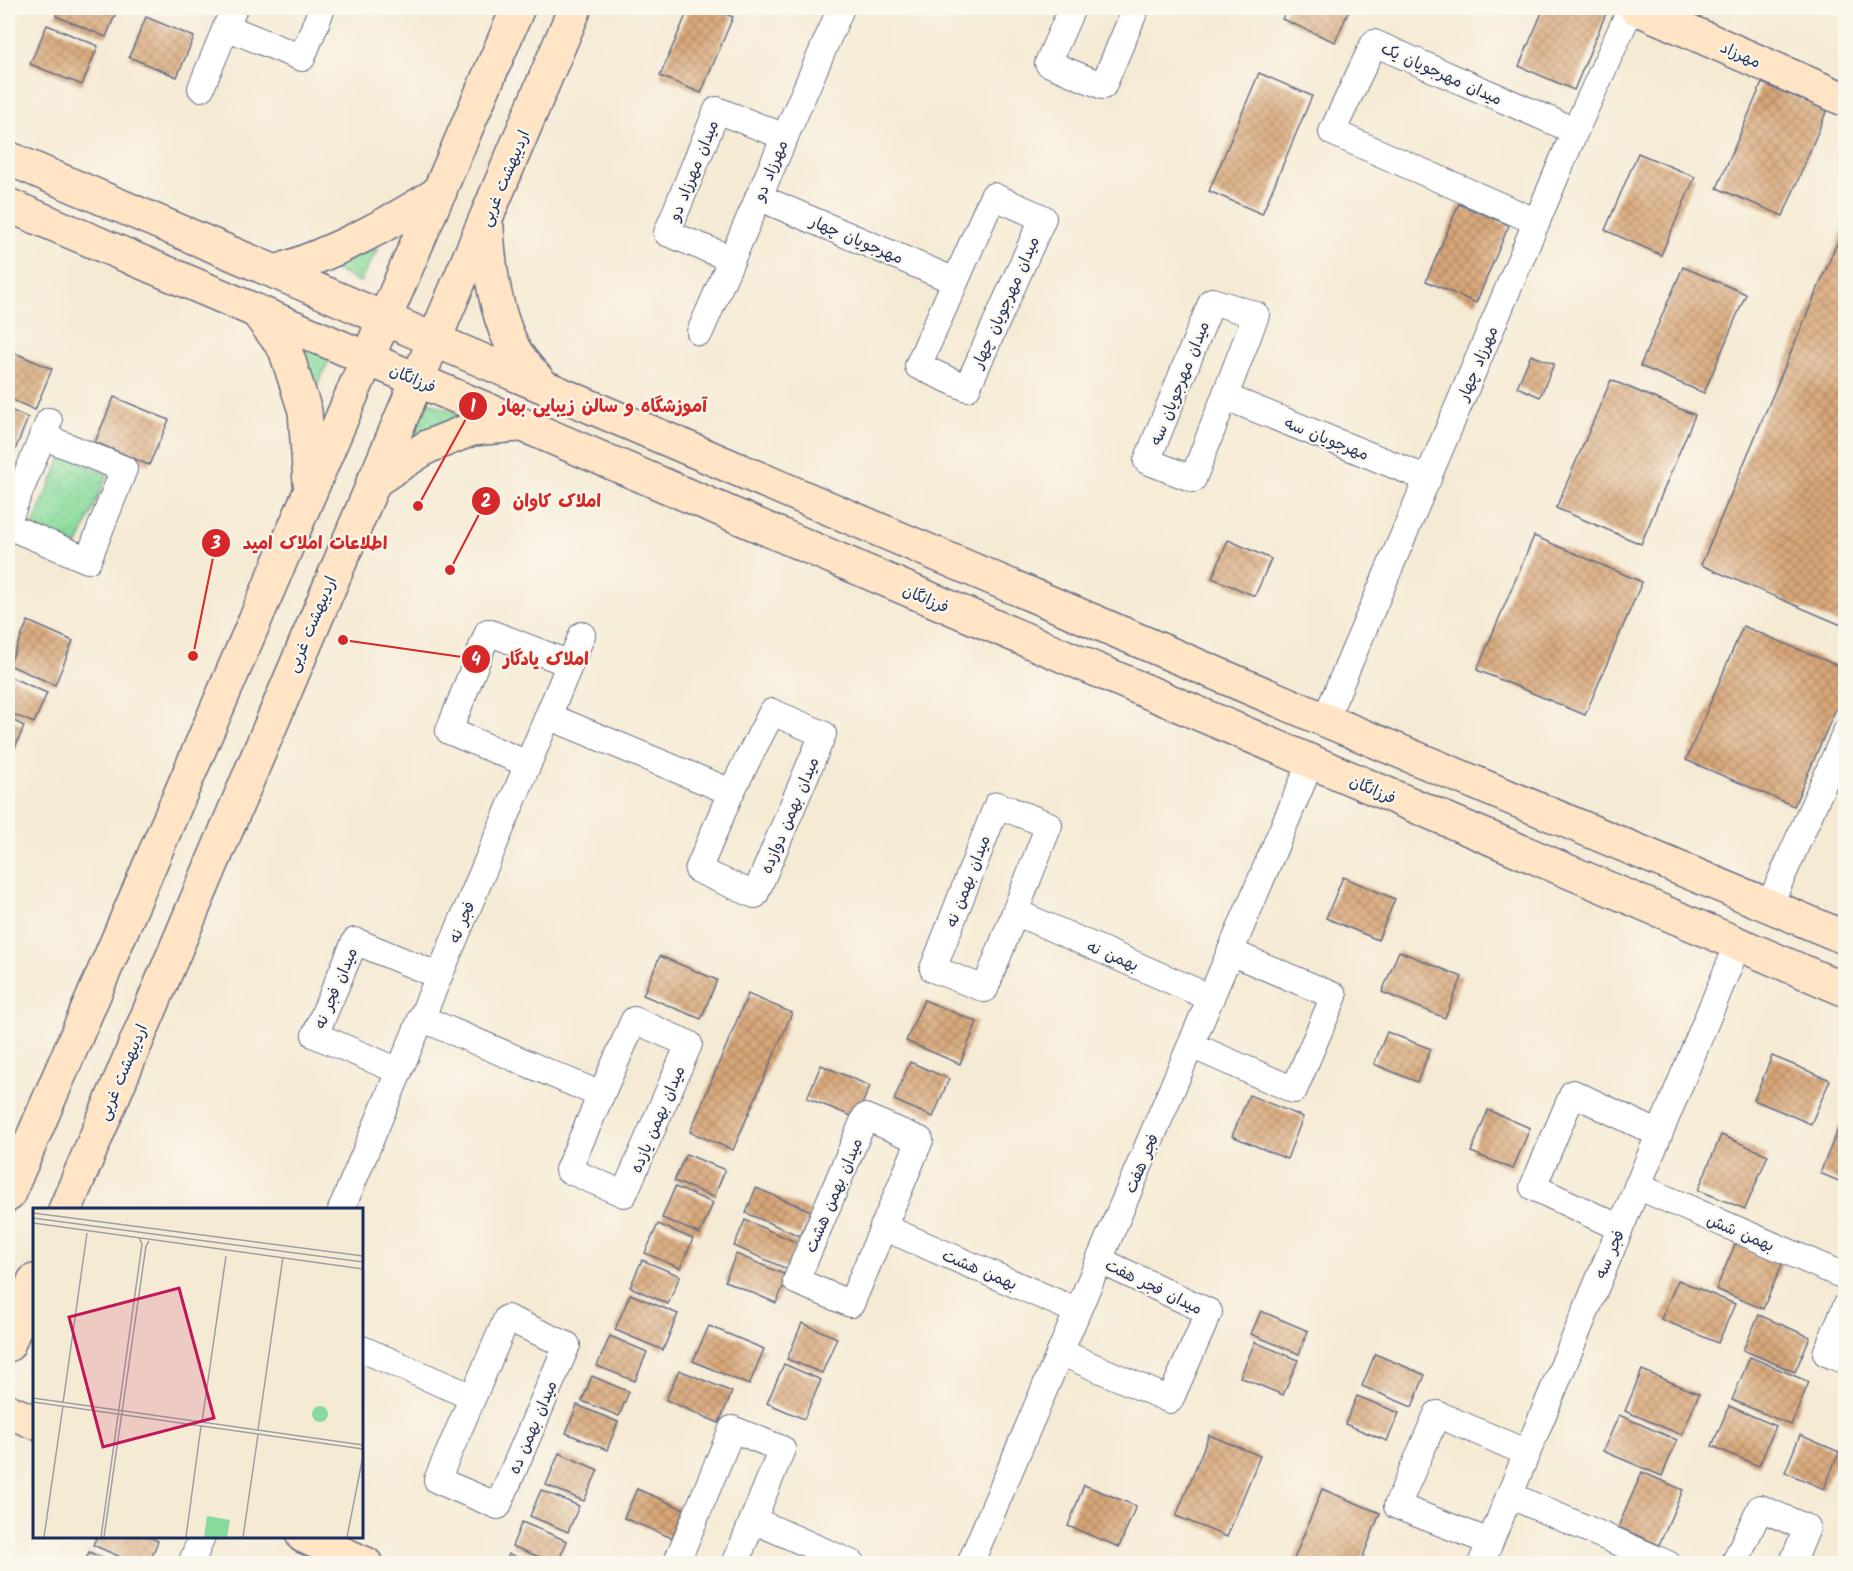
<svg xmlns="http://www.w3.org/2000/svg" width="1853" height="1571" font-family="Kalam,'Playpen Sans Arabic',sans-serif">
<defs>
<pattern id="park-dots" width="8" height="8" patternUnits="userSpaceOnUse" patternTransform="scale(1.5)"><rect width="8" height="8" fill="#88db9c"/><path d="M2 2h.1M6 6h.1" fill="none" stroke="#75bc89" stroke-width="1.8" stroke-linecap="round"/></pattern>
<pattern id="building-cross-hatch" width="8" height="8" patternUnits="userSpaceOnUse" patternTransform="scale(1.5)"><rect width="8" height="8" fill="#d9a778"/><path d="M0 0l8 8M0 8l8-8" fill="none" stroke="#af8866"/></pattern>
</defs>
<rect width="100%" height="100%" fill="#fbf7ec"/>
<filter id="ink" filterUnits="userSpaceOnUse"><feTurbulence type="fractalNoise" baseFrequency=".0167" numOctaves="2"/><feDisplacementMap in="SourceGraphic" scale="12" xChannelSelector="R" yChannelSelector="G"/><feConvolveMatrix kernelMatrix="1 2 1 2 8 2 1 2 1" color-interpolation-filters="sRGB"/></filter>
<filter id="wash" filterUnits="userSpaceOnUse"><feTurbulence type="fractalNoise" baseFrequency=".008" numOctaves="4" result="noise"/><feDisplacementMap in="SourceGraphic" scale="24" xChannelSelector="R" yChannelSelector="G"/><feGaussianBlur stdDeviation="1.35" result="paint"/><feColorMatrix in="noise" values="0 0 0 0 0 0 0 0 0 0 0 0 0 0 0 0 0 1.4 0 .05"/><feComposite in="paint" operator="in"/></filter>
<g filter="url(#wash)">
<rect width="100%" height="100%" fill="#f5ead4"/>
<g fill="url(#park-dots)" stroke="#52857d" stroke-width="1.5">
<polygon points="378,248 360,282 329,267"/>
<polygon points="298,344 330,358 314,393"/>
<polygon points="426,401 464,416 411,438"/>
<polygon points="63,455 108,474 77,547 32,527"/>
</g>
<g id="blocks">
<g fill="url(#building-cross-hatch)">
<polygon points="59,8 118,8 106,37 56,16"/>
<polygon points="689,8 709,8 733,17 701,93 660,76"/>
<polygon points="1287,8 1350,8 1335,42 1282,19"/>
<polygon points="1544,8 1599,8 1607,11 1574,90 1519,66"/>
<polygon points="146,17 194,37 177,77 129,57"/>
<polygon points="47,25 98,46 82,85 30,64"/>
<polygon points="1259,73 1312,96 1262,214 1209,191"/>
<polygon points="1762,83 1827,110 1783,216 1717,188"/>
<polygon points="1638,153 1695,177 1661,255 1605,230"/>
<polygon points="1459,204 1509,225 1476,303 1426,281"/>
<polygon points="1845,224 1846,224 1846,627 1701,565"/>
<polygon points="1683,267 1746,294 1704,393 1640,366"/>
<polygon points="8,350 52,369 35,410 8,398"/>
<polygon points="1531,355 1554,364 1540,397 1517,387"/>
<polygon points="1611,380 1695,415 1641,544 1556,508"/>
<polygon points="114,397 169,420 149,465 95,442"/>
<polygon points="8,409 28,418 10,463 8,462"/>
<polygon points="1534,536 1642,582 1585,715 1477,670"/>
<polygon points="1228,540 1271,559 1255,596 1212,578"/>
<polygon points="28,621 73,641 55,685 9,665"/>
<polygon points="1743,626 1846,669 1846,685 1794,806 1686,760"/>
<polygon points="8,676 47,693 34,723 8,712"/>
<polygon points="8,718 24,726 8,765"/>
<polygon points="1343,877 1395,899 1378,940 1326,918"/>
<polygon points="1399,951 1462,977 1445,1018 1382,992"/>
<polygon points="660,956 717,980 701,1019 643,995"/>
<polygon points="748,994 792,1013 733,1150 690,1132"/>
<polygon points="924,1000 977,1022 960,1064 906,1041"/>
<polygon points="1387,1032 1431,1049 1417,1082 1374,1064"/>
<polygon points="1772,1056 1830,1080 1811,1124 1754,1100"/>
<polygon points="910,1062 949,1079 933,1117 894,1100"/>
<polygon points="821,1065 870,1086 856,1118 807,1098"/>
<polygon points="1249,1095 1303,1117 1287,1159 1232,1136"/>
<polygon points="1488,1110 1530,1128 1513,1169 1471,1152"/>
<polygon points="1839,1127 1846,1130 1846,1184 1820,1173"/>
<polygon points="1721,1135 1768,1155 1745,1209 1698,1190"/>
<polygon points="686,1154 725,1170 714,1197 674,1181"/>
<polygon points="675,1187 713,1203 700,1234 662,1218"/>
<polygon points="756,1188 811,1211 800,1236 746,1213"/>
<polygon points="745,1220 798,1243 787,1269 734,1246"/>
<polygon points="658,1224 693,1239 680,1268 645,1253"/>
<polygon points="1736,1242 1783,1262 1763,1309 1716,1289"/>
<polygon points="736,1254 788,1276 776,1303 725,1281"/>
<polygon points="642,1260 680,1276 668,1304 630,1287"/>
<polygon points="1678,1280 1735,1304 1718,1343 1661,1319"/>
<polygon points="630,1294 678,1314 663,1350 615,1330"/>
<polygon points="1261,1311 1308,1331 1299,1354 1251,1334"/>
<polygon points="1759,1315 1810,1337 1795,1372 1743,1350"/>
<polygon points="802,1323 837,1338 822,1373 787,1359"/>
<polygon points="709,1326 764,1349 749,1385 693,1361"/>
<polygon points="610,1336 647,1352 635,1381 597,1366"/>
<polygon points="1255,1342 1298,1360 1283,1395 1240,1377"/>
<polygon points="1375,1354 1425,1375 1412,1407 1362,1386"/>
<polygon points="1750,1357 1809,1382 1791,1425 1732,1400"/>
<polygon points="784,1364 821,1380 804,1419 767,1403"/>
<polygon points="679,1370 732,1392 719,1423 666,1400"/>
<polygon points="1642,1370 1699,1394 1682,1435 1625,1411"/>
<polygon points="592,1376 629,1392 619,1416 582,1401"/>
<polygon points="1357,1396 1399,1413 1387,1441 1345,1424"/>
<polygon points="577,1405 618,1422 607,1450 566,1433"/>
<polygon points="1729,1406 1776,1426 1759,1466 1712,1446"/>
<polygon points="1619,1415 1677,1440 1662,1476 1603,1451"/>
<polygon points="1209,1435 1260,1456 1227,1537 1176,1516"/>
<polygon points="1800,1435 1839,1452 1824,1489 1785,1472"/>
<polygon points="559,1453 598,1470 584,1501 546,1485"/>
<polygon points="1642,1472 1683,1490 1659,1545 1618,1527"/>
<polygon points="1084,1485 1136,1506 1119,1547 1068,1526"/>
<polygon points="637,1489 684,1509 672,1538 624,1518"/>
<polygon points="1322,1489 1380,1513 1360,1564 1292,1564"/>
<polygon points="541,1490 579,1506 568,1532 530,1516"/>
<polygon points="522,1522 567,1541 557,1564 512,1546"/>
<polygon points="97,1536 147,1536 158,1541 149,1564 137,1564 93,1545"/>
<polygon points="89,1552 116,1564 84,1564"/>
<polygon points="509,1554 532,1563 532,1564 505,1564"/>
</g>
</g>
</g>
<g filter="url(#ink)">
<use href="#blocks" fill-opacity="0" stroke="#677087" stroke-width="1.5"/>
<g fill="none" stroke-linecap="round" stroke-linejoin="round">
<g stroke="#677087" stroke-width="28">
<g id="street">
<polyline points="1072,8 1048,63 1103,86 1136,8"/>
<polyline points="226,27 302,58 322,8"/>
<polyline points="201,88 234,8"/>
<polygon points="993,196 1043,218 967,388 918,366"/>
<polyline points="758,197 955,281"/>
<polyline points="1537,222 1332,132 1374,43 1575,131"/>
<polyline points="732,259 667,233 717,110 785,137"/>
<polygon points="1212,301 1256,315 1193,479 1147,461"/>
<polyline points="700,332 841,8"/>
<polyline points="1226,397 1428,479"/>
<polyline points="8,520 49,421"/>
<polyline points="8,526 88,560 124,469 42,436"/>
<polygon points="772,712 823,734 755,895 698,870 731,792"/>
<polyline points="548,716 731,792"/>
<polyline points="1325,720 1575,131 1631,8"/>
<polyline points="528,764 449,731 488,632 570,664"/>
<polygon points="997,805 1049,825 985,989 933,969"/>
<polyline points="1769,906 1846,732"/>
<polyline points="1015,912 1211,998"/>
<polyline points="421,1018 601,1095"/>
<polygon points="634,1020 689,1044 624,1194 568,1170"/>
<polyline points="1191,1045 1294,1090 1334,996 1230,952"/>
<polyline points="399,1071 315,1035 355,941 439,976"/>
<polygon points="865,1117 920,1140 851,1304 796,1281"/>
<polyline points="1637,1186 1846,1277"/>
<polyline points="341,1210 582,635"/>
<polyline points="883,1227 1077,1311"/>
<polyline points="1620,1228 1533,1187 1573,1093 1659,1134"/>
<polyline points="1846,1306 1826,1353 1846,1361"/>
<polygon points="507,1318 567,1345 498,1506 437,1480"/>
<polyline points="362,1349 472,1397"/>
<polyline points="1060,1352 1170,1400 1209,1312 1099,1260"/>
<polyline points="1509,1495 1668,1564"/>
<polyline points="753,1520 853,1564"/>
<polyline points="1490,1542 1397,1506 1437,1414 1527,1453"/>
<polyline points="191,1564 202,1536"/>
<polyline points="676,1564 732,1429 782,1449 735,1564"/>
<polyline points="970,1564 1311,762"/>
<polyline points="1481,1564 1738,944"/>
<polyline points="1734,1564 1760,1508 1807,1528 1792,1564"/>
</g>
</g>
<g stroke="#677087" stroke-width="36">
<g id="secondary">
<polyline points="1636,8 1846,100"/>
<polyline points="8,158 1325,720 1846,938"/>
<polyline points="8,205 1846,990"/>
<path d="M 487,228 C 489,269 495,314 515,351 C 522,363 533,374 542,385"/>
<path d="M 276,272 C 338,251 384,227 440,192"/>
<polyline points="258,313 285,349 305,411 310,483"/>
<polyline points="373,482 427,447 472,429 519,425"/>
<polyline points="8,1195 518,8"/>
<path d="M 65,1210 C 233,808 406,409 575,8"/>
<polyline points="8,1345 34,1281"/>
<polyline points="8,1411 34,1422"/>
<polyline points="303,1536 366,1564"/>
</g>
</g>
<use href="#street" stroke="#fff" stroke-width="26"/>
<use href="#secondary" stroke="#ffe4c6" stroke-width="33"/>
</g>
</g>
<g text-anchor="middle" stroke-width="4.5" stroke-linejoin="round" paint-order="stroke">
<g font-size="16" fill="#1b2f5e" stroke="#fbf7ec">
<text transform="translate(1741 54) rotate(24)" y="6">مهرزاد</text>
<text transform="translate(1442 73) rotate(24)" y="6">میدان مهرجویان یک</text>
<text transform="translate(693 170) rotate(-68)" y="6">میدان مهرزاد دو</text>
<text transform="translate(770 170) rotate(-67)" y="6">مهرزاد دو</text>
<text transform="translate(504 178) rotate(-67)" y="6">اردیبهشت غربی</text>
<text transform="translate(857 239) rotate(23)" y="6">مهرجویان چهار</text>
<text transform="translate(1005 302) rotate(-66)" y="6">میدان مهرجویان چهار</text>
<text transform="translate(1477 363) rotate(-67)" y="6">مهرزاد چهار</text>
<text transform="translate(413 378) rotate(23)" y="6">فرزانگان</text>
<text transform="translate(1179 383) rotate(-68)" y="6">میدان مهرجویان سه</text>
<text transform="translate(1327 438) rotate(22)" y="6">مهرجویان سه</text>
<text transform="translate(926 598) rotate(23)" y="6">فرزانگان</text>
<text transform="translate(311 624) rotate(-67)" y="6">اردیبهشت غربی</text>
<text transform="translate(1373 789) rotate(23)" y="6">فرزانگان</text>
<text transform="translate(789 815) rotate(-67)" y="6">میدان بهمن دوازده</text>
<text transform="translate(967 881) rotate(-69)" y="6">میدان بهمن نه</text>
<text transform="translate(461 922) rotate(-67)" y="6">فجر نه</text>
<text transform="translate(1113 955) rotate(23)" y="6">بهمن نه</text>
<text transform="translate(335 988) rotate(-67)" y="6">میدان فجر نه</text>
<text transform="translate(122 1072) rotate(-67)" y="6">اردیبهشت غربی</text>
<text transform="translate(657 1119) rotate(-67)" y="6">میدان بهمن یازده</text>
<text transform="translate(1141 1163) rotate(-67)" y="6">فجر هفت</text>
<text transform="translate(833 1195) rotate(-67)" y="6">میدان بهمن هشت</text>
<text transform="translate(1741 1232) rotate(23)" y="6">بهمن شش</text>
<text transform="translate(1609 1254) rotate(-67)" y="6">فجر سه</text>
<text transform="translate(980 1269) rotate(23)" y="6">بهمن هشت</text>
<text transform="translate(1154 1286) rotate(26)" y="6">میدان فجر هفت</text>
<text transform="translate(532 1427) rotate(-67)" y="6">میدان بهمن ده</text>
</g>
</g>
<g transform="translate(33 1208)">
<rect width="330" height="330" fill="#f5ead4"/>
<path d="M279 206a8 8 0 1 1 16 0a8 8 0 1 1-16 0Z" fill="#88db9c"/>
<path d="M 174,308 L 197,312 L 194,329 L 171,329 Z" fill="#88db9c"/>
<path fill="none" stroke="#9e9fa5" stroke-width="1.5" d="M 0,5 L 330,48M 0,10 L 330,54M 0,15 L 330,61M 0,190 L 330,237M 0,194 L 330,241M 30,195 L 54,25M 169,214 L 193,48M 225,222 L 250,49M 11,329 L 30,198M 68,329 L 109,36 L 106,30M 71,329 L 113,38 L 116,33M 153,329 L 168,218M 210,329 L 225,227M 314,329 L 330,248"/>
<path fill="#c2185b" fill-opacity="0.15" stroke="#c2185b" stroke-width="3" d="M 146,80 L 181,210 L 70,239 L 36,109 Z"/>
<rect width="330" height="330" fill="none" stroke="#1b2f5e" stroke-width="3"/>
</g>
<path fill="none" stroke="#d62828" stroke-width="2" d="M418 506L473 406M450 570L486 501M193 656L216 543M343 640L476 659"/>
<g fill="#d62828" stroke="#fbf7ec" stroke-width="2">
<circle cx="418" cy="506" r="6"/>
<circle cx="450" cy="570" r="6"/>
<circle cx="193" cy="656" r="6"/>
<circle cx="343" cy="640" r="6"/>
<circle cx="473" cy="406" r="15"/>
<circle cx="486" cy="501" r="15"/>
<circle cx="216" cy="543" r="15"/>
<circle cx="476" cy="659" r="15"/>
</g>
<g font-size="18" text-anchor="middle" font-weight="bold" fill="#fff">
<text x="473" y="412">1</text>
<text x="486" y="507">2</text>
<text x="216" y="549">3</text>
<text x="476" y="665">4</text>
</g>
<g font-size="18" text-anchor="middle" font-weight="bold" fill="#d62828" stroke="#fbf7ec" stroke-width="4.5" stroke-linejoin="round" paint-order="stroke">
<text x="603" y="412">آموزشگاه و سالن زیبایی بهار</text>
<text x="557" y="507">املاک کاوان</text>
<text x="315" y="549">اطلاعات املاک امید</text>
<text x="546" y="665">املاک یادگار</text>
</g>
<rect width="1853" height="1571" fill="none" stroke="#fbf7ec" stroke-width="30"/>
</svg>
